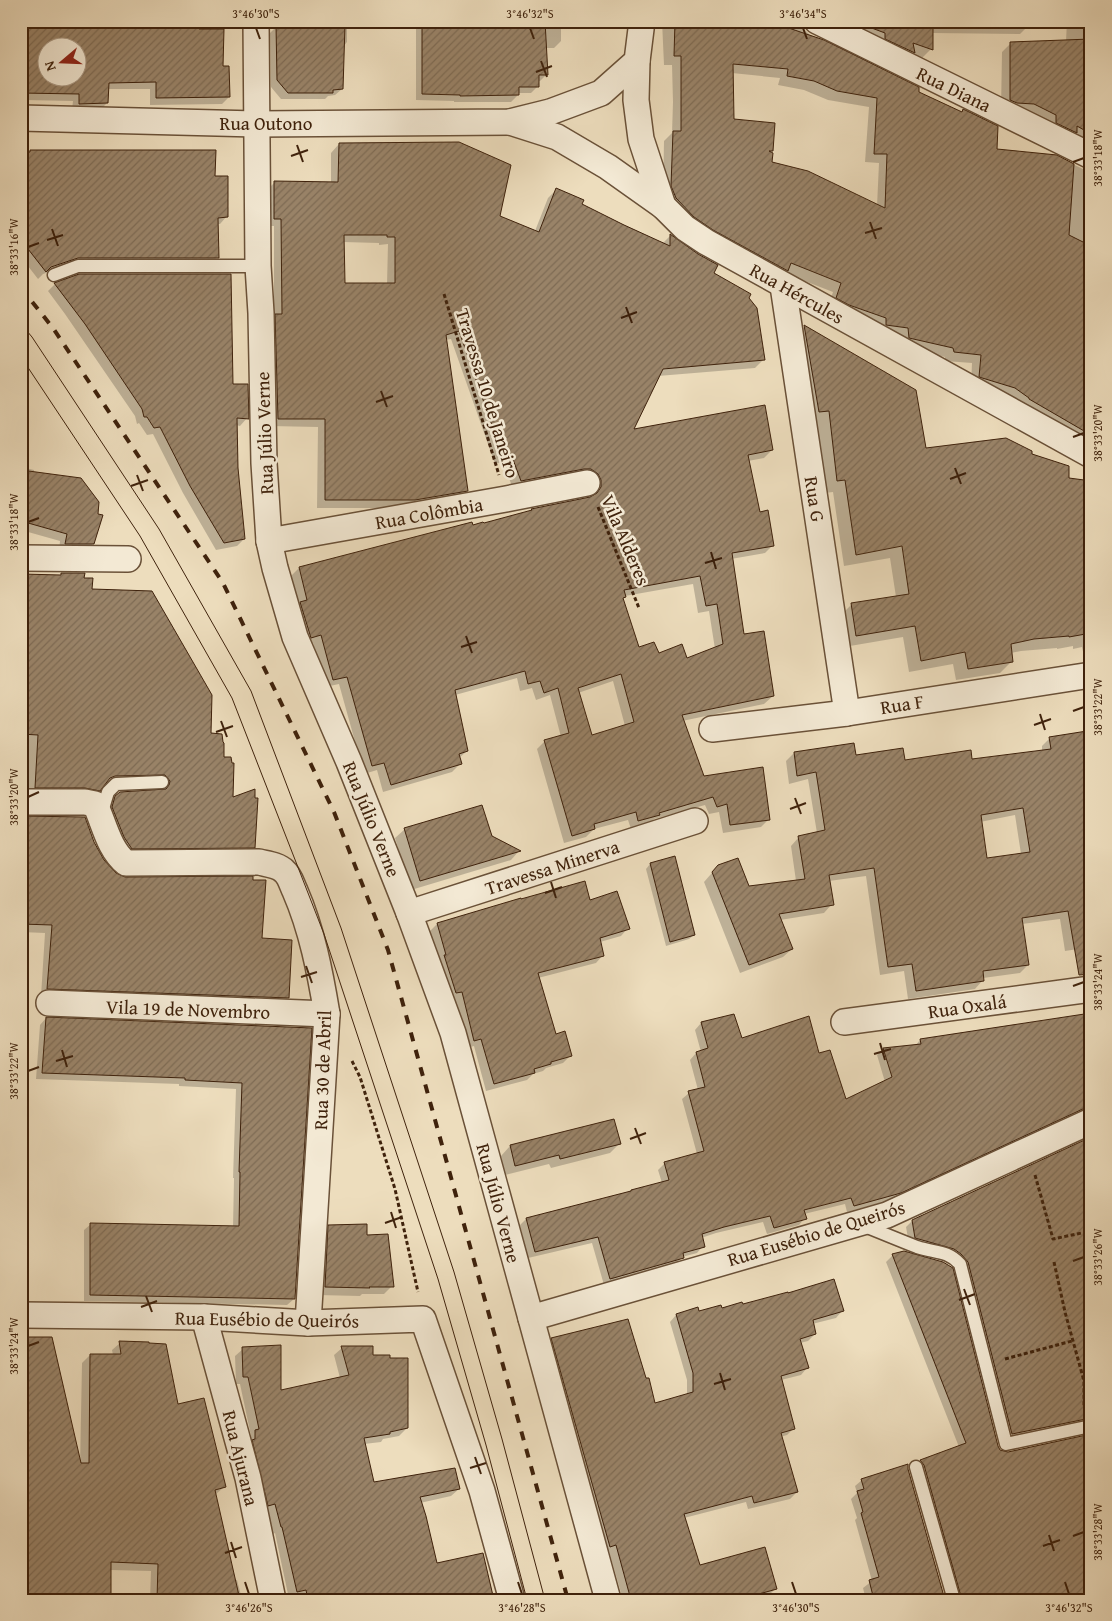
<svg xmlns="http://www.w3.org/2000/svg" width="1112" height="1621" font-family="'Gentium Book Plus',serif">
<defs>
<pattern id="building-hatch" width="6" height="6" patternUnits="userSpaceOnUse" patternTransform="scale(1.25)"><rect width="6" height="6" fill="#998368"/><path d="M-1 1l2-2M0 6l6-6M5 7l2-2" fill="none" stroke="#7e6b54"/></pattern>
</defs>
<rect width="100%" height="100%" fill="#edddbd"/>
<filter id="stains"><feTurbulence type="fractalNoise" baseFrequency=".004" numOctaves="4"/><feColorMatrix values="0 0 0 0 .2 0 0 0 0 .09 0 0 0 0 .02 0 0 0 .5 -.17"/></filter>
<radialGradient id="worn" r=".72"><stop offset=".6" stop-color="#630" stop-opacity="0"/><stop offset="1" stop-color="#630" stop-opacity=".3"/></radialGradient>
<g fill="#0003" fill-rule="evenodd">
<path d="M 222,21 L 222,67 L 229,97 L 222,104 L 150,105 L 150,89 L 107,89 L 107,103 L 100,110 L 72,110 L 73,101 L 24,100 L 21,101 L 21,22 ZM 48,48 L 78,48 L 78,78 L 48,78 Z"/>
<polygon points="282,21 347,21 347,42 343,47 342,89 335,95 328,96 325,99 281,99 271,87 270,33 277,26 282,26"/>
<polygon points="416,21 561,21 561,41 554,48 545,48 547,74 540,81 538,81 538,86 531,93 518,93 518,95 511,102 454,102 454,101 416,100"/>
<path d="M 662,21 L 761,21 L 782,25 L 782,21 L 801,21 L 804,29 L 810,35 L 917,88 L 918,93 L 961,113 L 963,110 L 996,150 L 1056,156 L 1085,170 L 1091,171 L 1091,449 L 971,386 L 972,363 L 945,361 L 945,357 L 900,347 L 828,307 L 833,292 L 784,273 L 704,238 L 663,195 L 664,141 L 672,133 L 673,102 L 672,65 L 664,65 ZM 732,73 L 780,78 L 778,85 L 804,90 L 828,100 L 869,107 L 865,162 L 879,163 L 877,206 L 771,163 L 770,153 L 772,151 L 733,121 Z"/>
<polygon points="823,21 1029,21 1029,25 1020,34 932,33 931,49 922,58"/>
<polygon points="1067,21 1091,21 1091,154 1001,109 1002,52 1011,43 1066,41"/>
<path d="M 339,144 L 499,217 L 535,231 L 548,198 L 556,190 L 580,204 L 663,243 L 671,235 L 712,274 L 748,299 L 763,360 L 755,368 L 658,376 L 632,431 L 772,450 L 764,458 L 748,461 L 759,513 L 773,545 L 765,553 L 731,559 L 743,636 L 773,696 L 764,704 L 682,721 L 703,777 L 769,819 L 761,827 L 723,833 L 719,812 L 709,814 L 705,805 L 654,819 L 650,823 L 631,829 L 628,820 L 594,829 L 586,837 L 564,843 L 537,749 L 545,741 L 561,737 L 550,695 L 536,700 L 532,688 L 520,691 L 517,678 L 455,695 L 467,751 L 459,758 L 460,764 L 452,772 L 383,792 L 377,770 L 364,774 L 339,684 L 325,687 L 313,643 L 303,645 L 298,605 L 291,576 L 299,568 L 529,512 L 532,510 L 590,498 L 593,496 L 594,489 L 513,489 L 503,462 L 495,464 L 451,339 L 445,340 L 467,491 L 459,499 L 407,508 L 317,508 L 318,427 L 270,426 L 268,323 L 274,317 L 274,226 L 266,226 L 267,190 L 275,182 L 331,183 L 331,153 ZM 343,242 L 379,243 L 379,245 L 388,244 L 387,284 L 344,285 ZM 693,584 L 698,613 L 709,611 L 715,649 L 686,660 L 638,649 L 622,599 L 625,596 ZM 613,681 L 625,726 L 591,737 L 578,693 Z"/>
<polygon points="30,151 214,177 227,216 220,224 217,224 217,257 210,265 69,265 43,274 38,279 21,257 21,154 28,153"/>
<polygon points="55,284 231,385 247,418 240,426 236,425 237,468 244,539 237,546 216,550 183,493 153,434 147,435 139,423 137,424 135,416 65,314 48,291"/>
<polygon points="804,327 925,449 1031,455 1068,479 1091,482 1091,655 1084,656 1082,647 1073,649 1073,646 1057,649 1057,648 1021,651 1011,653 1012,661 1000,673 956,680 953,664 909,672 903,637 844,647 839,617 852,604 896,597 890,558 844,566 833,492 825,493 817,422 807,423 793,339"/>
<polygon points="21,404 26,405 21,429"/>
<polygon points="21,467 34,470 34,473 93,544 85,551 59,551 60,541 21,530"/>
<polygon points="62,574 82,579 210,734 223,758 232,798 254,847 246,854 124,855 108,805 120,793 163,790 159,782 154,781 107,783 91,798 21,795 21,575 60,576"/>
<path d="M 1091,731 L 1091,947 L 1065,951 L 1060,919 L 1022,924 L 1028,965 L 1020,973 L 983,978 L 983,980 L 975,989 L 908,999 L 904,971 L 880,975 L 866,876 L 829,881 L 832,904 L 824,913 L 780,920 L 792,949 L 783,957 L 740,973 L 704,882 L 718,866 L 748,888 L 796,881 L 791,846 L 799,837 L 817,833 L 808,779 L 789,784 L 786,761 L 794,753 L 855,756 L 903,762 L 971,761 L 1042,751 L 1042,746 L 1050,738 ZM 1015,815 L 1021,854 L 986,860 L 980,822 Z"/>
<polygon points="21,818 93,842 103,860 115,875 261,939 288,998 280,1005 41,996 45,933 21,932"/>
<polygon points="405,829 491,837 519,851 511,860 411,890 395,838"/>
<polygon points="674,857 694,935 689,939 666,946 646,869 650,864"/>
<polygon points="589,902 628,928 621,936 600,942 603,955 596,963 538,978 555,1035 570,1056 563,1063 546,1068 543,1071 533,1074 527,1080 486,1091 474,1046 467,1048 455,999 449,1000 430,931 437,924"/>
<polygon points="1091,1014 1091,1115 893,1199 847,1212 845,1204 804,1214 805,1218 799,1225 767,1234 763,1222 716,1233 701,1238 703,1246 697,1253 682,1257 676,1264 604,1285 592,1243 528,1258 520,1225 526,1219 662,1183 658,1170 665,1163 697,1154 682,1099 689,1093 698,1090 690,1060 696,1053 701,1052 695,1030 701,1023 741,1040 818,1055 845,1101 885,1082 877,1055 883,1049 915,1046 920,1040"/>
<polygon points="46,1018 310,1029 294,1299 287,1305 84,1301 84,1230 91,1224 233,1227 234,1178 233,1178 236,1089 179,1086 179,1084 36,1079 40,1025"/>
<polygon points="1091,1138 1091,1427 1005,1440 954,1260 909,1244 906,1227 912,1221"/>
<polygon points="620,1143 610,1153 551,1168 549,1164 505,1175 501,1156 510,1146"/>
<polygon points="329,1226 366,1236 392,1286 384,1294 362,1294 360,1296 317,1295 321,1234"/>
<polygon points="904,1252 997,1446 1000,1451 1008,1453 1091,1600 953,1600 915,1468 921,1462 959,1447 886,1262 892,1256"/>
<polygon points="721,1310 842,1311 836,1318 812,1324 815,1334 808,1341 800,1343 807,1368 801,1375 781,1380 794,1428 787,1435 780,1437 797,1492 790,1499 748,1509 746,1502 684,1518 699,1567 775,1589 769,1595 753,1600 623,1600 609,1551 604,1553 545,1345 552,1339 654,1405 687,1396 687,1380 670,1322 676,1315"/>
<polygon points="51,1337 80,1468 82,1363 90,1355 113,1355 112,1350 120,1343 177,1406 224,1487 215,1495 235,1580 237,1580 242,1599 248,1597 249,1600 150,1600 151,1571 110,1570 110,1600 21,1600 42,1338"/>
<polygon points="342,1348 372,1356 407,1428 399,1436 383,1439 381,1442 364,1444 373,1484 459,1489 451,1496 420,1503 436,1564 482,1555 494,1600 299,1600 298,1597 289,1599 275,1533 273,1534 268,1511 261,1513 248,1439 251,1436 240,1384 236,1384 235,1356 243,1349 280,1391 340,1378 334,1355"/>
<polygon points="862,1480 944,1600 866,1600 863,1588 872,1581 855,1520 857,1518 851,1499 857,1493 855,1486"/>
</g>
<g fill="url(#building-hatch)" stroke="#3f220c" fill-rule="evenodd">
<path d="M 21,21 L 200,21 L 199,29 L 224,29 L 223,66 L 229,66 L 230,97 L 156,98 L 156,82 L 109,83 L 108,103 L 79,104 L 79,94 L 21,93 ZM 48,48 L 78,48 L 78,78 L 48,78 Z"/>
<polygon points="288,21 336,21 336,25 345,25 343,89 333,90 333,93 288,93 277,80 276,25 288,25"/>
<polygon points="422,21 545,21 548,75 539,75 539,87 519,87 519,95 460,96 460,95 422,94"/>
<path d="M 675,21 L 768,21 L 824,40 L 919,87 L 919,92 L 962,112 L 963,109 L 998,126 L 997,149 L 1057,155 L 1074,164 L 1069,235 L 1091,246 L 1091,435 L 1029,399 L 1029,398 L 1015,388 L 979,377 L 981,355 L 954,352 L 953,348 L 909,338 L 908,328 L 886,325 L 886,318 L 849,305 L 836,298 L 841,283 L 791,263 L 788,271 L 713,230 L 694,217 L 676,198 L 671,186 L 673,131 L 681,131 L 681,56 L 674,56 ZM 733,64 L 788,69 L 787,76 L 814,81 L 837,91 L 877,98 L 874,154 L 887,154 L 885,208 L 808,171 L 772,162 L 773,153 L 769,151 L 773,151 L 775,123 L 734,119 Z"/>
<polygon points="862,21 933,21 933,50 913,43 915,53 885,39 885,33 861,24"/>
<polygon points="1091,39 1091,134 1077,126 1077,133 1056,123 1056,115 1034,104 1017,103 1010,100 1010,42"/>
<path d="M 459,142 L 511,165 L 500,216 L 539,232 L 556,188 L 584,200 L 582,204 L 624,225 L 670,246 L 670,234 L 698,254 L 718,265 L 714,273 L 751,294 L 749,298 L 757,308 L 765,360 L 663,369 L 634,429 L 765,405 L 773,450 L 748,455 L 760,512 L 768,510 L 774,546 L 732,553 L 744,634 L 764,631 L 774,696 L 682,715 L 704,776 L 763,767 L 770,820 L 730,825 L 727,804 L 717,807 L 713,797 L 659,813 L 660,815 L 638,821 L 636,812 L 594,824 L 595,829 L 572,836 L 544,740 L 569,733 L 558,688 L 544,693 L 540,681 L 528,684 L 525,671 L 455,690 L 468,751 L 459,754 L 462,764 L 391,785 L 384,763 L 372,766 L 347,677 L 333,680 L 321,635 L 311,638 L 300,602 L 307,600 L 299,567 L 472,522 L 473,525 L 483,522 L 484,523 L 532,510 L 531,509 L 590,497 L 597,493 L 601,487 L 601,480 L 598,474 L 591,469 L 584,469 L 521,481 L 511,454 L 503,457 L 459,331 L 446,335 L 468,491 L 415,500 L 325,500 L 325,419 L 278,419 L 275,314 L 282,314 L 281,219 L 274,219 L 274,181 L 338,182 L 339,143 ZM 344,235 L 387,235 L 387,237 L 395,237 L 395,283 L 345,283 ZM 700,576 L 706,606 L 717,604 L 723,644 L 687,658 L 682,644 L 659,653 L 654,642 L 639,647 L 623,598 L 626,597 L 624,590 ZM 621,674 L 634,722 L 592,735 L 578,688 Z"/>
<polygon points="30,150 216,150 215,176 228,176 228,217 218,218 219,258 78,258 51,267 46,272 21,240 21,152 30,152"/>
<polygon points="79,274 231,274 233,384 248,384 249,419 237,418 238,468 245,539 224,543 190,486 160,427 154,428 147,417 144,417 142,409 85,324 54,283"/>
<polygon points="804,325 916,390 926,448 1006,438 1032,451 1032,454 1069,466 1069,478 1084,480 1085,492 1091,491 1091,633 1069,637 1069,636 1034,639 1011,644 1013,662 968,669 965,652 921,661 915,626 856,636 851,603 909,594 902,546 856,555 845,480 837,481 829,411 819,412"/>
<polygon points="21,470 81,478 99,502 98,514 103,515 94,544 65,544 67,534 21,521"/>
<polygon points="61,573 85,573 84,578 93,578 92,589 152,591 212,695 211,733 222,734 223,742 224,743 224,757 231,757 232,763 234,763 233,797 255,789 255,798 258,798 255,848 132,849 124,837 112,807 115,796 120,792 166,789 169,785 170,781 165,775 115,776 110,778 100,791 85,788 35,788 38,735 21,734 21,574 61,575"/>
<path d="M 1087,731 L 1091,756 L 1091,974 L 1079,975 L 1068,911 L 1022,918 L 1029,965 L 983,971 L 984,981 L 916,991 L 912,964 L 888,967 L 874,868 L 829,875 L 834,905 L 779,914 L 793,949 L 749,965 L 712,872 L 718,865 L 738,858 L 749,886 L 805,879 L 798,836 L 825,830 L 816,772 L 797,776 L 794,752 L 854,743 L 856,755 L 903,748 L 905,760 L 971,750 L 972,759 L 1051,749 L 1049,737 ZM 1023,808 L 1030,852 L 987,858 L 981,815 Z"/>
<polygon points="482,805 492,836 521,851 420,881 404,828"/>
<polygon points="21,816 85,817 94,842 104,860 116,873 125,877 253,876 253,880 266,880 262,938 292,940 289,998 47,989 52,925 21,924"/>
<polygon points="675,856 695,935 670,942 650,863"/>
<polygon points="585,881 590,900 617,891 630,929 600,938 604,956 538,973 556,1034 565,1031 572,1056 551,1062 551,1064 534,1069 535,1073 494,1084 481,1039 474,1041 462,992 456,993 444,955 446,955 437,923 521,898 521,899"/>
<polygon points="1091,1013 1091,1107 1085,1108 901,1193 854,1206 851,1198 804,1210 807,1219 774,1228 770,1216 724,1227 702,1234 705,1247 683,1253 684,1258 610,1279 598,1237 535,1252 526,1218 631,1191 631,1190 669,1180 664,1162 704,1151 688,1091 705,1087 696,1052 708,1048 701,1022 734,1014 742,1038 809,1016 819,1053 830,1050 846,1099 892,1077 883,1048 921,1044 920,1039"/>
<polygon points="46,1017 312,1028 295,1299 90,1295 90,1223 239,1226 240,1172 239,1172 242,1083 185,1080 185,1078 42,1073"/>
<polygon points="614,1119 621,1144 560,1159 559,1155 515,1166 510,1145"/>
<polygon points="1091,1137 1091,1183 1084,1186 1091,1202 1091,1418 1012,1434 968,1262 961,1254 954,1249 915,1238 912,1220"/>
<polygon points="367,1224 367,1235 388,1234 394,1287 369,1287 370,1288 325,1287 328,1225"/>
<polygon points="904,1251 943,1262 953,1268 998,1446 1000,1450 1008,1452 1091,1434 1091,1600 962,1600 924,1465 920,1460 966,1443 892,1254"/>
<polygon points="834,1279 844,1311 813,1320 816,1334 800,1339 809,1368 781,1376 795,1429 781,1433 798,1492 754,1503 752,1496 684,1514 700,1565 765,1547 777,1589 737,1600 631,1600 616,1545 610,1547 551,1338 628,1319 646,1378 649,1378 655,1403 693,1392 693,1373 676,1314 698,1307 699,1311 721,1305 722,1308 742,1302 743,1304 788,1292 788,1293"/>
<polygon points="21,1337 52,1337 81,1463 89,1463 90,1354 121,1354 119,1341 149,1342 149,1343 166,1344 178,1404 204,1398 226,1487 215,1490 240,1600 157,1600 158,1564 111,1562 111,1596 53,1600 21,1600"/>
<polygon points="281,1345 281,1390 349,1375 341,1346 373,1346 373,1355 390,1355 390,1358 408,1358 408,1428 390,1432 390,1434 364,1438 374,1482 455,1468 460,1489 420,1497 426,1516 437,1563 483,1553 494,1600 308,1600 306,1590 297,1592 282,1527 281,1527 275,1504 268,1506 252,1440 255,1439 255,1430 259,1429 248,1377 243,1377 242,1347"/>
<polygon points="908,1464 908,1469 945,1600 874,1600 869,1580 879,1577 861,1513 863,1512 857,1491 864,1489 861,1479"/>
</g>
<g fill="none" stroke-linecap="round" stroke-linejoin="round">
<g stroke="#6a5138" stroke-width="15">
<g id="lane">
<polyline points="54,275 78,266 258,266"/>
<polyline points="101,815 108,792 116,784 162,782"/>
<path d="M 862,1225 C 880,1232 899,1240 917,1247 C 935,1253 947,1250 960,1264 L 1006,1444 L 1091,1426"/>
<polyline points="916,1467 954,1600"/>
</g>
</g>
<g stroke="#6a5138" stroke-width="28">
<g id="street">
<polyline points="256,21 258,266 261,313 264,463 269,541 275,568 295,637 349,762 409,913 453,1033 608,1600"/>
<polyline points="817,21 1091,156"/>
<polyline points="637,61 636,100 641,139 663,206"/>
<polyline points="21,118 257,124 510,122 550,112 601,93 637,61 642,21"/>
<polyline points="510,122 557,137 608,167 663,206 685,228 706,242 1091,455"/>
<polyline points="783,286 847,713"/>
<polyline points="269,541 506,499 587,483"/>
<polyline points="21,558 128,559"/>
<polyline points="712,729 847,713 1091,675"/>
<path d="M 21,802 L 85,802 L 95,804 C 104,823 109,850 126,863 L 259,862 C 267,864 278,865 284,871 C 290,876 292,885 295,891 C 312,930 320,972 327,1014 L 308,1323"/>
<polyline points="409,913 695,821"/>
<polyline points="49,1003 327,1014"/>
<polyline points="844,1022 1091,989"/>
<polyline points="21,1315 204,1317 308,1323 423,1319 482,1491 512,1600"/>
<polyline points="204,1317 248,1478 273,1600"/>
<polyline points="531,1318 887,1215 1091,1121"/>
</g>
</g>
<g stroke="#3f220c" stroke-width="3" stroke-dasharray="4 2.5" stroke-linecap="butt">
<polyline points="444,294 499,475"/>
<polyline points="598,507 639,608"/>
<polyline points="352,1061 360,1077 395,1189 418,1292"/>
<polyline points="1035,1175 1053,1239 1091,1231"/>
<polyline points="1054,1262 1065,1312 1084,1381 1084,1406"/>
<polyline points="1005,1359 1072,1341"/>
</g>
<use href="#lane" stroke="#f3e9d4" stroke-width="12"/>
<use href="#street" stroke="#f3e9d4" stroke-width="25"/>
<g stroke="#3f220c" stroke-width="1">
<polyline points="21,324 32,337 159,529 251,691 341,928 454,1272 502,1439 545,1600"/>
<polyline points="21,357 140,536 232,698 324,934 438,1279 486,1445 527,1600"/>
</g>
<polyline stroke="#3f220c" stroke-width="4" stroke-dasharray="9 9" stroke-linecap="butt" points="21,288 53,328 223,583 334,812 388,950 568,1600"/>
</g>
<path fill="none" stroke="#3f220c" stroke-width="2" d="M 256,28 L 260,39M 530,28 L 534,39M 803,28 L 807,39M 541,61 L 547,77M 536,72 L 552,66M 297,145 L 303,162M 291,156 L 308,150M 1073,162 L 1084,158M 870,222 L 876,239M 52,229 L 58,246M 865,233 L 882,228M 47,240 L 63,235M 28,247 L 39,243M 626,307 L 632,323M 621,318 L 637,312M 381,391 L 387,407M 376,402 L 393,396M 1073,437 L 1084,433M 955,468 L 961,484M 137,475 L 143,491M 950,479 L 966,473M 131,486 L 148,480M 28,522 L 39,518M 711,552 L 716,569M 705,563 L 722,558M 466,636 L 472,653M 461,647 L 477,642M 1073,711 L 1084,707M 1040,714 L 1045,730M 221,721 L 227,737M 1034,725 L 1051,719M 216,732 L 233,726M 28,797 L 39,792M 795,798 L 801,814M 790,809 L 806,803M 551,882 L 556,898M 545,893 L 562,887M 306,966 L 312,983M 301,977 L 317,972M 1073,986 L 1084,982M 880,1043 L 885,1060M 62,1050 L 67,1067M 874,1054 L 891,1049M 56,1061 L 73,1056M 28,1071 L 39,1067M 635,1128 L 641,1144M 630,1139 L 646,1133M 391,1212 L 396,1228M 385,1223 L 402,1217M 1073,1261 L 1084,1257M 964,1289 L 970,1305M 146,1296 L 152,1312M 959,1300 L 975,1294M 141,1307 L 157,1301M 28,1346 L 39,1342M 720,1373 L 725,1390M 714,1384 L 731,1379M 475,1457 L 481,1474M 470,1468 L 486,1463M 1049,1535 L 1054,1551M 1073,1536 L 1084,1532M 231,1542 L 236,1558M 1043,1546 L 1060,1540M 225,1553 L 242,1547M 245,1582 L 249,1594M 518,1582 L 522,1594M 792,1582 L 796,1594M 1065,1582 L 1069,1594"/>
<g text-anchor="middle" stroke-width="5" stroke-linejoin="round" paint-order="stroke">
<g font-size="19" fill="#3f220c" stroke="#f3e9d4">
<text transform="translate(954 89) rotate(26)" y="7">Rua Diana</text>
<text x="266" y="130">Rua Outono</text>
<text transform="translate(797 293) rotate(29)" y="7">Rua Hércules</text>
<text transform="translate(488 393) rotate(73)" y="7">Travessa 10 de Janeiro</text>
<text transform="translate(264 433) rotate(-92)" y="7">Rua Júlio Verne</text>
<text transform="translate(815 499) rotate(81)" y="7">Rua G</text>
<text transform="translate(429 513) rotate(-10)" y="7">Rua Colômbia</text>
<text transform="translate(626 540) rotate(67)" y="7">Vila Alderes</text>
<text transform="translate(902 704) rotate(-9)" y="7">Rua F</text>
<text transform="translate(372 819) rotate(68)" y="7">Rua Júlio Verne</text>
<text transform="translate(552 867) rotate(-18)" y="7">Travessa Minerva</text>
<text transform="translate(967 1006) rotate(-8)" y="7">Rua Oxalá</text>
<text transform="translate(188 1009) rotate(2)" y="7">Vila 19 de Novembro</text>
<text transform="translate(322 1070) rotate(-88)" y="7">Rua 30 de Abril</text>
<text transform="translate(499 1203) rotate(75)" y="7">Rua Júlio Verne</text>
<text transform="translate(816 1233) rotate(-17)" y="7">Rua Eusébio de Queirós</text>
<text transform="translate(267 1319) rotate(1)" y="7">Rua Eusébio de Queirós</text>
<text transform="translate(241 1458) rotate(76)" y="7">Rua Ajurana</text>
</g>
</g>
<rect width="1112" height="1621" fill="none" stroke="#edddbd" stroke-width="55"/>
<g transform="translate(62 62) rotate(251)"><circle r="24" fill="#f3e9d4" stroke="#ab9984"/>
<path d="M0-4L9 19L0 12L-9 19Z" fill="#8f2418"/>
<text y="-8" font-size="14" font-weight="bold" text-anchor="middle" fill="#3f220c">N</text>
</g>
<rect x="28" y="28" width="1056" height="1566" fill="none" stroke="#3f220c" stroke-width="2"/>
<g font-size="12" text-anchor="middle" fill="#3f220c">
<text x="256" y="18">3°46'30"S</text>
<text x="530" y="18">3°46'32"S</text>
<text x="803" y="18">3°46'34"S</text>
<text transform="translate(1098 158) rotate(-90)" y="4">38°33'18"W</text>
<text transform="translate(14 247) rotate(-90)" y="4">38°33'16"W</text>
<text transform="translate(1098 433) rotate(-90)" y="4">38°33'20"W</text>
<text transform="translate(14 522) rotate(-90)" y="4">38°33'18"W</text>
<text transform="translate(1098 707) rotate(-90)" y="4">38°33'22"W</text>
<text transform="translate(14 797) rotate(-90)" y="4">38°33'20"W</text>
<text transform="translate(1098 982) rotate(-90)" y="4">38°33'24"W</text>
<text transform="translate(14 1071) rotate(-90)" y="4">38°33'22"W</text>
<text transform="translate(1098 1257) rotate(-90)" y="4">38°33'26"W</text>
<text transform="translate(14 1346) rotate(-90)" y="4">38°33'24"W</text>
<text transform="translate(1098 1532) rotate(-90)" y="4">38°33'28"W</text>
<text x="249" y="1612">3°46'26"S</text>
<text x="522" y="1612">3°46'28"S</text>
<text x="796" y="1612">3°46'30"S</text>
<text x="1069" y="1612">3°46'32"S</text>
</g>
<rect width="100%" height="100%" filter="url(#stains)"/>
<rect width="100%" height="100%" fill="url(#worn)"/>
</svg>
